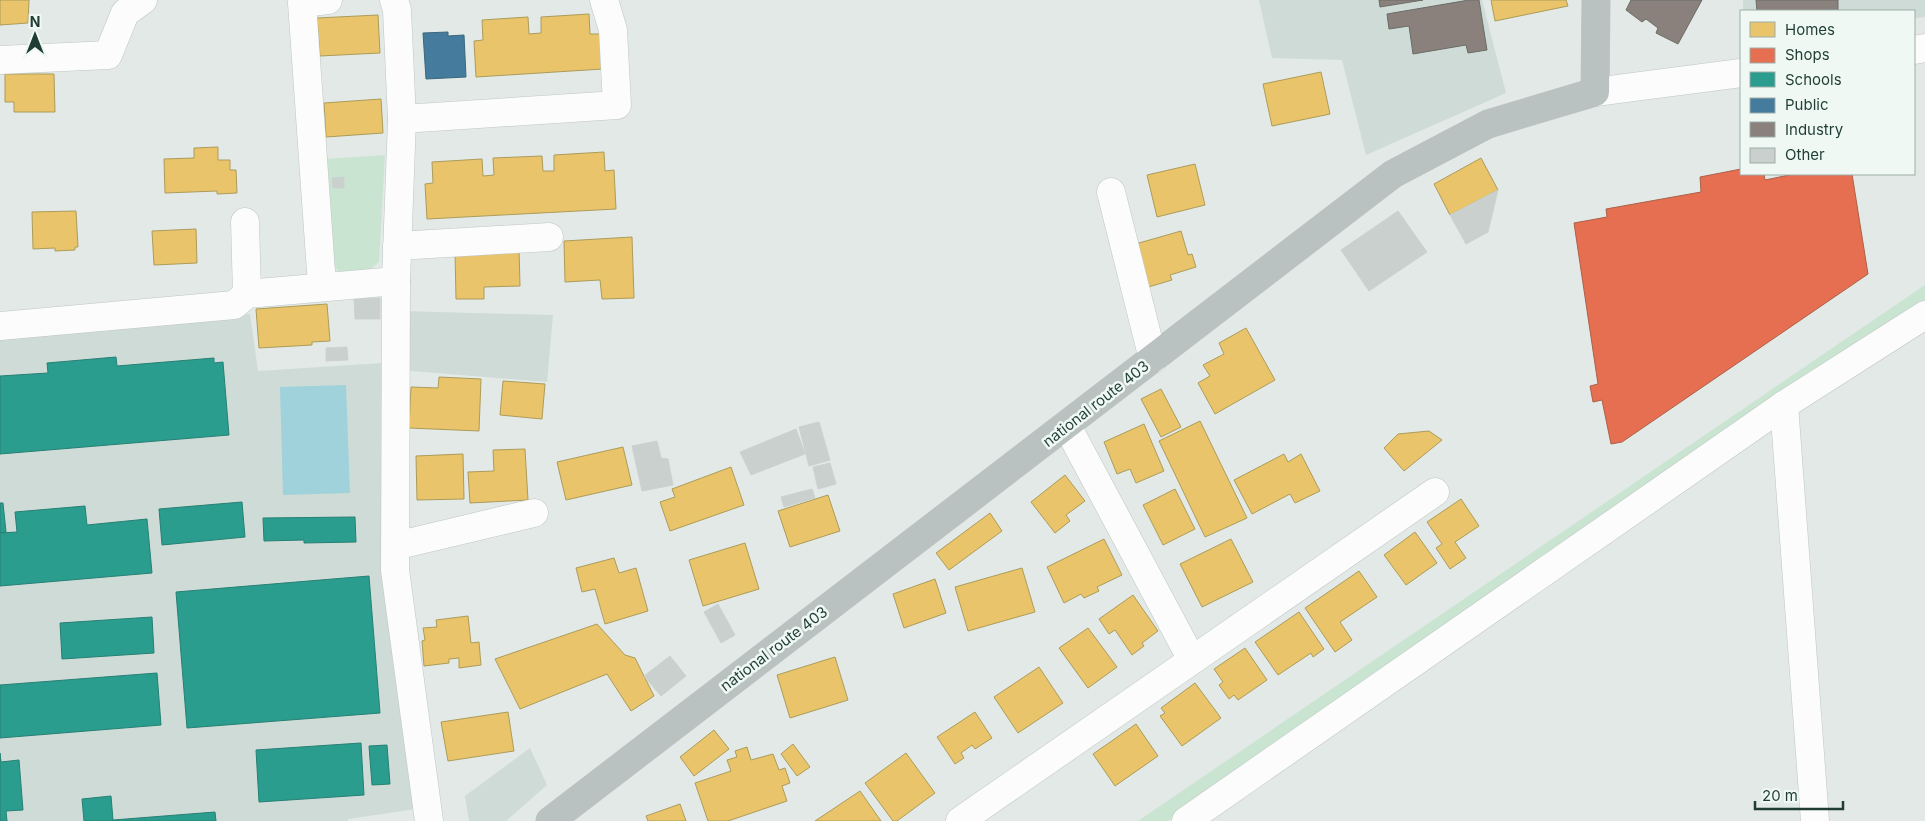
<svg xmlns="http://www.w3.org/2000/svg" width="1925" height="821" font-family="Inter,sans-serif">
<rect width="100%" height="100%" fill="#e2e9e6"/>
<g fill="#cfdbd6">
<polygon points="1259,0 1482,0 1506,93 1366,155 1342,60 1272,58"/>
<polygon points="1743,0 1925,0 1925,17 1914,18 1914,11 1743,11"/>
<polygon points="400,311 553,315 547,382 400,370"/>
<polygon points="250,314 258,371 383,363 416,809 348,819 348,821 0,821 0,335"/>
<polygon points="530,748 547,785 506,821 469,821 465,796"/>
</g>
<g fill="#cae4d2">
<polygon points="385,155 379,262 367,272 341,274 331,262 326,159"/>
<polygon points="1925,285 1925,301 1168,821 1138,821"/>
</g>
<polygon fill="#9fd2db" points="346,385 350,493 283,495 280,387"/>
<g fill="#e9c46a" stroke="#ac9c5a">
<polygon points="0,0 29,0 28,23 0,25"/>
<polygon points="1491,0 1566,0 1568,6 1495,21"/>
<polygon points="589,14 590,34 601,34 603,69 476,77 474,41 483,40 482,20 528,17 529,34 541,33 541,17"/>
<polygon points="378,15 380,53 320,56 317,18"/>
<polygon points="1321,72 1330,114 1272,126 1263,84"/>
<polygon points="5,74 54,74 55,112 14,112 14,102 5,102"/>
<polygon points="381,99 383,133 326,137 324,103"/>
<polygon points="218,147 218,160 230,160 230,170 236,170 237,193 217,194 217,191 165,193 164,159 194,158 194,148"/>
<polygon points="604,152 605,171 614,170 616,209 427,219 425,184 433,183 432,162 482,159 483,176 494,175 493,158 542,156 543,171 554,171 554,155"/>
<polygon points="1481,158 1498,190 1450,215 1434,184"/>
<polygon points="1195,164 1205,205 1157,217 1147,175"/>
<polygon points="76,211 78,247 75,247 75,250 55,251 55,248 33,249 32,212"/>
<polygon points="196,229 197,263 154,265 152,231"/>
<polygon points="1181,231 1188,255 1192,254 1196,267 1170,275 1172,280 1145,288 1132,245"/>
<polygon points="632,237 634,298 602,299 600,280 565,282 564,241"/>
<polygon points="519,248 520,286 484,287 484,299 456,299 455,250"/>
<polygon points="327,304 330,341 312,342 312,345 259,348 256,309"/>
<polygon points="1246,328 1275,380 1215,414 1198,383 1210,376 1203,365 1224,354 1219,343"/>
<polygon points="439,377 481,379 479,431 409,428 411,387 438,388"/>
<polygon points="503,381 545,384 542,419 500,415"/>
<polygon points="1161,389 1181,427 1161,437 1141,399"/>
<polygon points="1200,421 1247,518 1205,537 1159,441"/>
<polygon points="1144,424 1164,471 1136,483 1130,469 1117,474 1104,442"/>
<polygon points="1429,431 1442,440 1404,471 1384,448 1398,434"/>
<polygon points="623,447 632,485 566,500 557,462"/>
<polygon points="525,449 528,500 470,503 468,472 494,471 493,450"/>
<polygon points="463,454 464,499 417,500 416,456"/>
<polygon points="1284,454 1288,462 1301,454 1320,491 1295,503 1290,494 1252,514 1234,480"/>
<polygon points="731,467 744,505 670,531 660,502 675,497 672,489"/>
<polygon points="1065,475 1085,501 1066,515 1070,521 1055,533 1031,502"/>
<polygon points="1175,489 1195,529 1163,545 1143,505"/>
<polygon points="828,495 840,531 790,547 778,511"/>
<polygon points="1461,499 1479,526 1455,542 1466,558 1450,569 1436,548 1442,544 1427,522"/>
<polygon points="990,513 1002,531 949,570 936,553"/>
<polygon points="1415,532 1437,563 1406,585 1384,555"/>
<polygon points="1104,539 1122,575 1097,587 1099,591 1084,598 1081,594 1064,603 1047,567"/>
<polygon points="1231,539 1253,582 1202,607 1180,564"/>
<polygon points="745,543 759,589 703,606 689,560"/>
<polygon points="614,558 619,573 636,568 648,611 605,624 595,589 582,592 576,568"/>
<polygon points="1022,568 1035,612 968,631 955,587"/>
<polygon points="1359,571 1377,597 1340,622 1352,640 1335,652 1305,608"/>
<polygon points="935,579 946,613 904,628 893,594"/>
<polygon points="1133,595 1158,631 1142,643 1144,646 1132,655 1115,630 1109,634 1099,619"/>
<polygon points="1299,612 1324,649 1313,657 1311,653 1278,675 1255,642"/>
<polygon points="468,616 471,643 479,642 481,665 459,668 459,658 449,659 449,663 424,666 422,641 425,640 423,628 437,627 436,620"/>
<polygon points="597,624 625,655 635,658 654,696 631,711 607,674 520,709 495,659"/>
<polygon points="1088,628 1117,667 1088,688 1059,648"/>
<polygon points="1245,648 1267,680 1238,700 1234,695 1229,699 1219,685 1223,682 1214,669"/>
<polygon points="835,657 848,700 790,718 777,675"/>
<polygon points="1039,667 1063,703 1018,733 994,697"/>
<polygon points="1195,683 1221,718 1182,746 1160,716 1165,713 1161,708"/>
<polygon points="508,712 514,751 448,761 441,722"/>
<polygon points="975,712 992,738 975,749 972,745 961,753 964,758 955,764 937,737"/>
<polygon points="1136,724 1158,756 1115,786 1093,754"/>
<polygon points="714,730 729,749 694,776 680,757"/>
<polygon points="793,744 810,767 797,776 781,754"/>
<polygon points="747,747 751,760 773,754 779,770 785,768 790,783 782,786 787,801 728,821 708,821 695,783 731,771 727,760 737,757 735,751"/>
<polygon points="906,753 935,793 897,821 893,821 865,783"/>
<polygon points="860,791 881,821 815,821"/>
<polygon points="680,804 686,821 648,821 646,816"/>
</g>
<polygon fill="#e76f51" stroke="#ab6049" points="1741,169 1741,174 1764,174 1765,180 1794,174 1852,174 1868,274 1622,442 1611,444 1602,400 1593,402 1590,386 1598,384 1574,223 1607,217 1606,209 1701,192 1700,177"/>
<g fill="#2a9d8f" stroke="#278074">
<polygon points="116,357 117,366 214,358 214,363 223,362 229,435 0,454 0,376 48,373 47,363"/>
<polygon points="242,502 245,537 162,545 159,509"/>
<polygon points="0,503 3,503 6,532 0,533"/>
<polygon points="85,506 87,525 147,519 152,573 0,586 0,533 17,532 15,512"/>
<polygon points="355,517 356,542 304,543 304,540 264,541 263,518"/>
<polygon points="369,576 380,713 187,728 176,592"/>
<polygon points="152,617 154,653 62,659 60,623"/>
<polygon points="157,673 161,725 0,738 0,685"/>
<polygon points="361,743 364,795 259,802 256,750"/>
<polygon points="387,745 390,784 372,785 369,746"/>
<polygon points="0,753 1,762 19,760 23,810 6,811 7,821 0,821"/>
<polygon points="111,796 113,820 215,812 216,821 84,821 82,799"/>
</g>
<polygon fill="#457b9d" stroke="#3a687e" points="448,32 448,36 464,35 466,77 426,79 423,33"/>
<g fill="#8a817c" stroke="#6a6d67">
<polygon points="1379,0 1423,0 1380,7"/>
<polygon points="1469,0 1479,0 1487,50 1468,53 1466,45 1413,54 1409,26 1389,29 1387,14"/>
<polygon points="1631,0 1702,0 1678,44 1656,33 1658,28 1646,19 1642,22 1626,10"/>
<polygon points="1756,0 1838,0 1838,11 1757,11"/>
</g>
<g fill="#c9d0cd" stroke="#cbd2cf">
<polygon points="344,177 344,188 333,188 332,178"/>
<polygon points="1498,190 1488,232 1466,244 1450,215"/>
<polygon points="1398,211 1427,252 1369,291 1341,250"/>
<polygon points="380,298 380,319 355,319 354,299"/>
<polygon points="347,347 348,360 326,361 326,348"/>
<polygon points="819,422 830,460 809,466 799,427"/>
<polygon points="796,429 805,454 751,475 740,452"/>
<polygon points="657,441 661,458 668,459 673,485 642,491 632,446"/>
<polygon points="830,463 836,484 818,489 813,467"/>
<polygon points="812,489 815,498 784,507 781,497"/>
<polygon points="718,604 735,635 721,643 704,612"/>
<polygon points="670,656 686,676 661,696 644,676"/>
</g>
<g fill="none" stroke-linecap="round" stroke-linejoin="round">
<g stroke="#bfc6c3" stroke-width="29">
<g id="minor">
<polyline points="394,0 397,10 402,119 396,281 395,570 429,821"/>
<polyline points="1914,50 1925,48"/>
<polyline points="0,60 108,55 125,13 143,0"/>
<polyline points="1595,92 1741,73"/>
<polyline points="402,119 617,105 613,30 604,0"/>
<polyline points="1111,192 1153,359"/>
<polyline points="245,222 247,294"/>
<polyline points="397,246 549,237"/>
<polyline points="322,286 302,3 328,0"/>
<polyline points="0,326 234,305 247,294 396,281"/>
<polyline points="1784,405 1815,821"/>
<polyline points="1067,426 1192,660"/>
<polyline points="395,546 534,513"/>
<polyline points="960,821 1435,492"/>
<polyline points="1186,821 1784,405 1925,315"/>
</g>
</g>
<g stroke="#bbc5c2" stroke-width="29">
<polyline id="highway" points="550,821 1393,174 1488,124 1595,92 1596,0"/>
</g>
<use href="#minor" stroke="#fbfcfb" stroke-width="28"/>
<use href="#highway" stroke="#b9c2c0" stroke-width="28"/>
</g>
<g text-anchor="middle" stroke-width="5" stroke-linejoin="round" paint-order="stroke">
<g font-size="15" fill="#1f3d35" stroke="#f0f8f4">
<text transform="translate(1096 404) rotate(-38)" y="5">national route 403</text>
<text transform="translate(774 649) rotate(-37)" y="5">national route 403</text>
</g>
</g>
<rect x="1740" y="10" width="175" height="165" fill="#f0f8f4" stroke="#9cada8"/>
<rect x="1750" y="22" width="25" height="15" fill="#e9c46a" stroke="#9cada8"/>
<text x="1785" y="35" font-size="15" fill="#1f3d35">Homes</text>
<rect x="1750" y="48" width="25" height="15" fill="#e76f51" stroke="#9cada8"/>
<text x="1785" y="60" font-size="15" fill="#1f3d35">Shops</text>
<rect x="1750" y="72" width="25" height="15" fill="#2a9d8f" stroke="#9cada8"/>
<text x="1785" y="85" font-size="15" fill="#1f3d35">Schools</text>
<rect x="1750" y="98" width="25" height="15" fill="#457b9d" stroke="#9cada8"/>
<text x="1785" y="110" font-size="15" fill="#1f3d35">Public</text>
<rect x="1750" y="122" width="25" height="15" fill="#8a817c" stroke="#9cada8"/>
<text x="1785" y="135" font-size="15" fill="#1f3d35">Industry</text>
<rect x="1750" y="148" width="25" height="15" fill="#c9d0cd" stroke="#9cada8"/>
<text x="1785" y="160" font-size="15" fill="#1f3d35">Other</text>
<g transform="translate(35 35)" stroke="#f0f8f4" stroke-width="4" paint-order="stroke">
<path d="M0-4L9 19L0 12L-9 19Z" fill="#1f3d35"/>
<text y="-8" font-size="14" font-weight="bold" text-anchor="middle" fill="#1f3d35">N</text>
</g>
<path d="M1755 801v8h88v-8" fill="none" stroke="#1f3d35" stroke-width="2.5"/>
<text x="1762" y="801" font-size="15" fill="#1f3d35" stroke="#f0f8f4" stroke-width="4" paint-order="stroke">20 m</text>
</svg>
